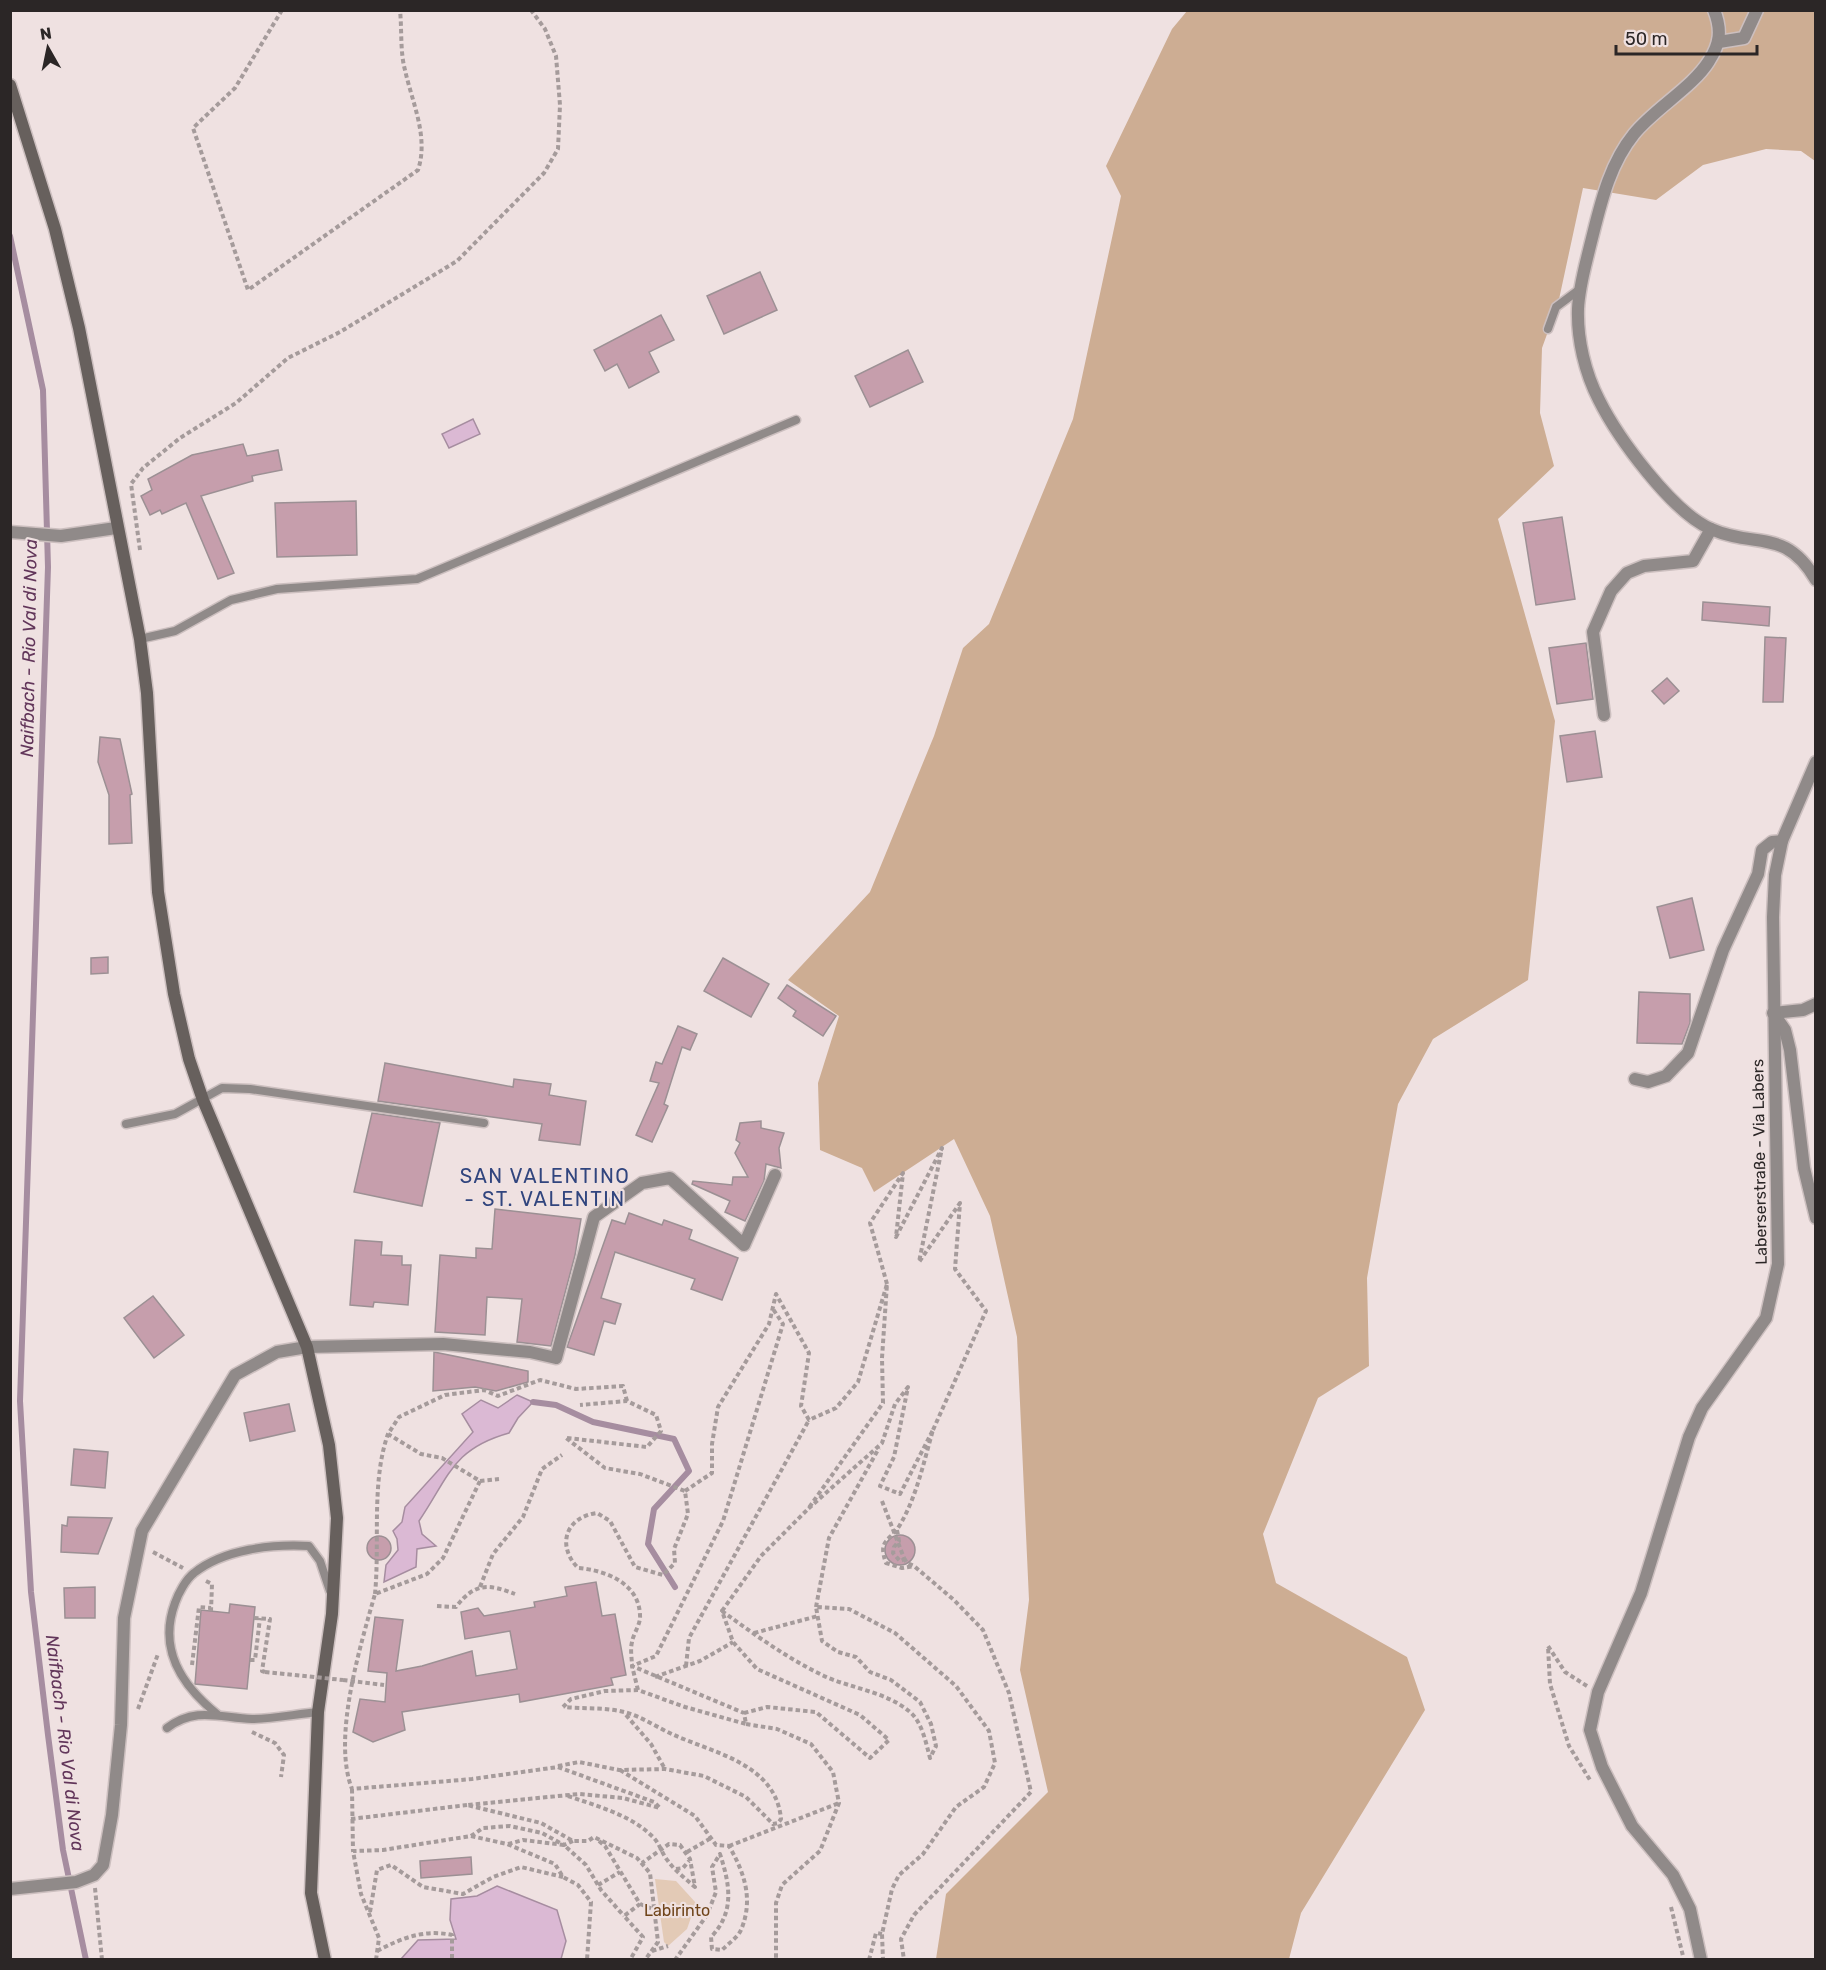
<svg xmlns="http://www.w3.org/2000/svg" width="1826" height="1970" font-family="Rubik,sans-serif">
<rect width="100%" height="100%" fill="#efe1e1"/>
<polygon fill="#e3cab6" points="655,1879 676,1881 696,1903 687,1929 668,1946 664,1942"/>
<polygon fill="#cdad93" points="1187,11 1815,11 1815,161 1801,151 1766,149 1703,165 1656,200 1583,188 1558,304 1542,348 1540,413 1554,466 1498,519 1555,721 1528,980 1433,1039 1398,1104 1367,1278 1369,1366 1318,1398 1263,1534 1276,1583 1407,1657 1425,1710 1301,1913 1289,1959 936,1959 946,1894 1048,1792 1020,1670 1029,1600 1017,1337 990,1216 954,1139 874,1192 862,1168 820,1150 818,1083 839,1016 788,980 870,892 934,736 963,648 989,624 1073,419 1121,196 1106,166 1172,29"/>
<g fill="#dbb9d4" stroke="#a68da0" stroke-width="1.5">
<polygon points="473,419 480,434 449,448 442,434"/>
<path d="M 517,1395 L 533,1402 L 518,1418 L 509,1433 C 452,1449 449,1477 419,1521 L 422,1534 L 436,1546 L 417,1549 L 416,1567 L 384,1582 L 386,1565 L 398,1550 L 397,1539 L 393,1531 L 402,1522 L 405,1507 L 473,1432 L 462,1414 L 481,1400 L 498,1408 Z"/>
<polygon points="497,1886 557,1910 566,1941 561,1959 401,1959 418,1940 456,1939 450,1920 451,1899 477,1896"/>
</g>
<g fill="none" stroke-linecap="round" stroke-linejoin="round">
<g stroke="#a68da0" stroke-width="6">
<polyline points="10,236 43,390 48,567 20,1401 31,1592 48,1735 63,1850 86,1960"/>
<polyline points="533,1402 556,1405 593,1422 674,1439 689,1471 654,1509 648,1544 675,1587"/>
</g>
</g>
<g fill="#c69eac" stroke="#9c9094" stroke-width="1.5">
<polygon points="760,272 777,310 724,334 707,296"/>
<polygon points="661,315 674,340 649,352 659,372 629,388 617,364 605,371 594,350"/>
<polygon points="908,350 923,382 870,407 855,376"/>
<polygon points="243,444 247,456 278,450 282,470 252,476 253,481 201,496 234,573 218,579 186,503 162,514 160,510 150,515 141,496 152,490 148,479 192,455"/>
<polygon points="356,501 357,555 277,557 275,503"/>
<polygon points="1562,517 1575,599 1536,605 1523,523"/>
<polygon points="1703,602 1770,607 1769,626 1702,620"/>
<polygon points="1765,637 1786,638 1783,702 1763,702"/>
<polygon points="1586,643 1593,699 1557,704 1549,648"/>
<polygon points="1667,678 1679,691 1664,704 1652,691"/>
<polygon points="1595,731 1602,777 1567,782 1560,736"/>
<polygon points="100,737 120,739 132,794 130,795 132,843 109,844 109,795 98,762"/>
<polygon points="1692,898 1704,950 1670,958 1657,907"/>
<polygon points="108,957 108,973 91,974 91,958"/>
<polygon points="723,958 769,984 751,1017 704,991"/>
<polygon points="787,985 836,1016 823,1036 793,1016 796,1011 778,998"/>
<polygon points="1639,992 1690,994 1690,1023 1682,1044 1637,1043"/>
<polygon points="678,1026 697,1034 690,1050 682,1047 664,1104 668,1106 652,1142 636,1135 659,1083 650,1081 656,1062 662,1064"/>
<polygon points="385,1063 513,1087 514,1079 551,1084 549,1095 586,1101 580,1145 539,1140 542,1124 378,1101"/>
<polygon points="372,1113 440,1123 422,1206 354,1192"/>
<polygon points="761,1121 761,1128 784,1133 779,1148 781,1168 766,1164 764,1181 745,1221 725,1212 730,1201 692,1184 693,1181 732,1185 733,1177 748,1177 735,1153 740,1143 736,1140 740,1123"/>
<polygon points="495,1209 581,1219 575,1255 551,1346 517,1342 522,1299 487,1297 485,1335 435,1332 440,1255 476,1258 476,1248 492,1249"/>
<polygon points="629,1213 662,1225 664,1220 692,1230 689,1239 738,1258 722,1300 691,1289 695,1279 615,1252 601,1298 621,1304 615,1324 604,1321 594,1355 567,1347 612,1220 625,1224"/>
<polygon points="355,1240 382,1242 381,1255 402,1256 402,1265 411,1265 408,1305 374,1302 373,1307 350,1305"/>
<polygon points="153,1296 184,1335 154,1358 124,1318"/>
<polygon points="434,1352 528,1371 528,1382 496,1391 475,1387 433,1391"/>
<polygon points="289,1404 295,1431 250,1441 244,1413"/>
<polygon points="74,1449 108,1452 105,1488 71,1485"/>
<polygon points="68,1517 112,1518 98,1554 61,1552 62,1525 67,1526"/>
<circle cx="900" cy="1550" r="15"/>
<circle cx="379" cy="1548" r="12"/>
<polygon points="596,1582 602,1616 615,1614 626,1675 611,1678 613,1685 520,1702 519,1694 402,1712 405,1730 373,1742 353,1732 360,1699 385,1702 387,1673 368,1671 375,1617 403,1620 396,1671 422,1666 472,1651 476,1676 517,1669 510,1631 465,1639 461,1612 478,1608 484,1616 535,1607 534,1602 567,1596 565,1587"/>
<polygon points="95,1587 95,1618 65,1618 64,1588"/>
<polygon points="230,1604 255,1607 247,1689 195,1684 201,1610 229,1613"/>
<polygon points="471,1857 472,1874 421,1878 420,1861"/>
</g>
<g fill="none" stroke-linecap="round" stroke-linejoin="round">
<g stroke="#ccbfbf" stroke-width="11">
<g id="lane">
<polyline points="1548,329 1556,307 1580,289"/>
<polyline points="140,639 175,631 231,600 277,589 417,579 796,420"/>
<polyline points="126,1124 175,1114 222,1088 250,1089 484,1123"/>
<path d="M 217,1714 C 181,1685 158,1649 175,1603 C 178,1594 186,1579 194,1573 C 224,1549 272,1544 309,1546 L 320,1561 L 330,1591"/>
<path d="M 167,1728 C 196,1706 220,1718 252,1719 C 273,1719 296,1714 318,1712"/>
</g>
</g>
<g stroke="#ccbfbf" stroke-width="15">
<g id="street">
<path d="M 1714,10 C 1722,30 1720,44 1709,61 C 1693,87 1654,109 1634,134 C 1608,166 1600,207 1590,246 C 1585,267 1579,287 1578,309 C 1577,339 1585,373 1599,400 C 1618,438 1672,512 1711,529 C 1756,549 1785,527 1816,580"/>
<polyline points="1719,42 1744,38 1757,10"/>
<polyline points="10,532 61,536 116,528"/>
<polyline points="1604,715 1593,632 1611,591 1627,573 1644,566 1693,561 1711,529"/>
<polyline points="1773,1013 1803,1010 1816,1004"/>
<polyline points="1774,1014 1785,1030 1790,1050 1804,1168 1816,1218"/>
<polyline points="1635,1079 1648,1082 1666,1076 1688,1053 1723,950 1758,874 1762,850 1772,842 1782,841"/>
<polyline points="10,1889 76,1882 94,1875 103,1865 112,1815 121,1725 124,1618 142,1531 235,1375 277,1352 307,1347 443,1344 530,1352 556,1358 594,1217 642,1183 670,1178 744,1245 775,1175"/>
<polyline points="1701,1960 1690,1909 1673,1875 1632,1826 1602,1767 1590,1730 1598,1692 1641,1593 1689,1437 1702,1408 1766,1318 1778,1264 1773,917 1775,875 1782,841 1816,762"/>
</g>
</g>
<g stroke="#ccbfbf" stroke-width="15">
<polyline id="secondary" points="10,85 55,229 79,328 140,639 147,693 158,892 174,994 189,1059 203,1100 307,1347 329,1445 337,1518 332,1614 318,1712 311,1893 325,1960"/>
</g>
<g stroke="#a59b9b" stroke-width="4" stroke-dasharray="4.5 3" stroke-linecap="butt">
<path d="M 282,10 L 235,88 L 193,128 L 248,290 L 418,170 C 429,137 412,102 405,70 C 400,52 402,30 400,10"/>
<polyline points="140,550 131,484 143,468 180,438 236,403 288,358 340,332 457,261 544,173 558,149 560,105 556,56 545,29 531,10"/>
<polyline points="887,1284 870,1223 903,1173 896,1237 942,1148 919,1262 960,1203 955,1269 986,1311 933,1430"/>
<path d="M 627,1401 L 623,1386 L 576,1389 L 540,1380 L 498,1396 L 484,1390 L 445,1395 L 399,1417 L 388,1434 L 421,1454 L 442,1458 L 480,1481 L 443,1558 L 427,1574 L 375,1594 C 360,1647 332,1738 352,1789 L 472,1779 L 558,1767 L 654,1802 L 660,1808 L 623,1798 L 579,1794 L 467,1805 L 541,1823 L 573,1841 L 588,1841 L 594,1837 L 637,1858 L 650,1873 L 658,1942 L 645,1960"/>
<polyline points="567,1438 647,1447 661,1431 656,1415 627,1401 580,1405"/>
<polyline points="480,1481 499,1479"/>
<path d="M 685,1491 L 712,1473 L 712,1444 L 718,1407 L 769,1324 L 776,1294 L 809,1353 L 801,1406 L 809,1420 L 836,1408 L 858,1382 L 887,1284 L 882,1358 L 883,1403 L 808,1509 L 882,1443 L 895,1404 L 908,1387 L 894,1457 L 880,1486 L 900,1494 L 933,1430 C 924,1461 917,1495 901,1523 C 891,1542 877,1538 886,1563 L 902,1568 L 914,1566"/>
<polyline points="897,1530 899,1541 894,1547 893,1553 900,1561 905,1559"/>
<polyline points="153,1552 183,1568"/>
<polyline points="904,1558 907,1563 914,1566 954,1600 983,1630 1009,1693 1031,1792 914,1915 901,1939 904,1960"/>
<polyline points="206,1581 212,1584 211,1611"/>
<polyline points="480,1587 493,1554 523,1517 542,1469 562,1455"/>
<path d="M 375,1594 C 380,1543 371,1482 388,1434"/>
<path d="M 437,1606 L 456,1607 C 475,1582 489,1584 515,1594"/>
<polyline points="816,1607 829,1538 879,1448"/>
<polyline points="722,1611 761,1556 808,1509"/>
<polyline points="254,1618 270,1619 262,1671 265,1672"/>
<polyline points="754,1633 818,1616"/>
<polyline points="250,1660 255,1660 260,1618"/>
<polyline points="192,1665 199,1607 211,1608"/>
<polyline points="686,1666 689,1638 809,1420"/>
<polyline points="655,1677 700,1661 733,1642"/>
<polyline points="343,1680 384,1685"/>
<polyline points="1587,1686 1565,1672 1548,1646 1550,1684 1569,1746 1590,1780"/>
<polyline points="638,1690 632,1666 656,1656 723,1521 783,1324 773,1309"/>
<path d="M 563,1707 L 571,1699 L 605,1691 L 638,1690 L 685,1707 L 746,1724 L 744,1713 L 632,1666 C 632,1659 630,1650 632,1642 C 633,1634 641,1624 640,1615 C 639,1583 605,1570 578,1568 C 556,1545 566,1517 597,1513 L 610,1521 L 635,1567 L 663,1575 L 675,1563 L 674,1549 L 688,1514 L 685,1491 L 640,1474 L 605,1468 L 566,1438"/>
<polyline points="138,1709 158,1654"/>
<path d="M 744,1713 L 767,1707 L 816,1712 L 870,1758 L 889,1740 L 860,1715 L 757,1669 L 733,1642 L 722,1611 C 755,1635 787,1658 824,1676 C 850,1688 887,1692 910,1712 C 922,1722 926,1743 930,1758 L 936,1746 L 931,1724 L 920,1702 L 891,1680 L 870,1672 L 856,1657 L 838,1652 L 822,1641 L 816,1607 L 849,1609 L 895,1633 L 956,1686 L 989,1731 L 995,1763 L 984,1787 L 956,1807 L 923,1854 L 899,1875 L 892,1889 L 882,1934 L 883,1960"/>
<polyline points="626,1715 651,1744 665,1769"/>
<polyline points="746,1724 777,1729 811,1744 833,1772 839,1803 820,1851 782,1885 776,1903 776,1960"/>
<polyline points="252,1732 275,1743 284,1755 281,1777"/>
<path d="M 558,1766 L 579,1762 L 619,1770 L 665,1769 L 704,1776 L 746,1797 L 773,1824 L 778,1823 L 781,1819 C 776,1764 714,1753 674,1735 C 658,1728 641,1716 624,1712 C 605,1707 583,1709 564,1707"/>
<path d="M 620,1770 L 695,1816 L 716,1845 L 729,1846 C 744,1872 754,1899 741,1930 C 738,1937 728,1944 722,1950 L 712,1949 L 711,1937 C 735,1912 730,1885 720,1854 L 712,1867 L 716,1892 L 707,1915 L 675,1960"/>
<polyline points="352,1789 353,1851"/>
<path d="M 568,1796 C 597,1806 631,1815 653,1837 C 660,1844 662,1854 668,1861 C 675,1871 686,1879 695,1887 L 690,1859 L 680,1845 L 669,1844 L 642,1863"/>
<polyline points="351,1819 467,1805"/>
<polyline points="471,1836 507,1844 555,1864 563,1877 578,1885 591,1902 587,1960"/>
<polyline points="599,1841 605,1846 640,1904 624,1916 643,1937 630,1960"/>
<polyline points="508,1844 523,1840 564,1845 586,1865 601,1890 624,1916"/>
<polyline points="729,1846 839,1803"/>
<polyline points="687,1852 711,1838"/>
<polyline points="676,1869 683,1868 689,1861"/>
<polyline points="598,1885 620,1872"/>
<polyline points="95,1888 102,1960"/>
<polyline points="640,1904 655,1910"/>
<polyline points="1671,1907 1683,1956"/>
<polyline points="370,1912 377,1870 391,1865 423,1887 463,1894 493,1877 521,1867 563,1877"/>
<path d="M 377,1951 C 402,1938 424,1929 452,1935 L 452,1960"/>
<polyline points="652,1951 668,1946"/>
<polyline points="376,1960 379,1938 361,1894 353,1851 383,1850 471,1836 483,1828 510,1826 542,1833 564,1845 573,1841"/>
<polyline points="869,1960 876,1933 882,1934"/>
</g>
<use href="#lane" stroke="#908a89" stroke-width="8"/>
<use href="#street" stroke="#908a89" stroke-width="12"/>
<use href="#secondary" stroke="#67605d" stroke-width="12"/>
<g stroke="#a59b9b" stroke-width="4" stroke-dasharray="4.5 3" stroke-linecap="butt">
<polyline points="882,1501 904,1558"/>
<polyline points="265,1672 343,1680"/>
</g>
</g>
<g text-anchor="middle" stroke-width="4.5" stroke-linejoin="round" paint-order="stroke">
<g font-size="16" fill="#2b2626" stroke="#efe1e1">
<text transform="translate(1759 1162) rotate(-91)" y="6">Laberserstraße - Via Labers</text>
</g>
<g font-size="16" fill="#6f441a" stroke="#efe1e1">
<text x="677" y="1916">Labirinto</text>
</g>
<g font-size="18" font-style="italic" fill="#62365a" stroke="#efe1e1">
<text transform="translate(29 648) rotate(-89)" y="6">Naifbach - Rio Val di Nova</text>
<text transform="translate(65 1743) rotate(83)" y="6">Naifbach - Rio Val di Nova</text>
</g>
<g font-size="20" letter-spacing="1.5" fill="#31457e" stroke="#efe1e1">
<text x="545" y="1183">SAN VALENTINO<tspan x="545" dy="23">- ST. VALENTIN</tspan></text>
</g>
</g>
<rect width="1826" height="1970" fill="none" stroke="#2b2626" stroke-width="24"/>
<g transform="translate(48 48) rotate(351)" stroke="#efe1e1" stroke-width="4.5" paint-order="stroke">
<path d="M0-4.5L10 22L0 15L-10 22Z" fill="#2b2626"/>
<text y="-9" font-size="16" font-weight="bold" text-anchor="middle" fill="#2b2626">N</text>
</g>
<path d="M1616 45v9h141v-9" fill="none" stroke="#2b2626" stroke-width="3"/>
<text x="1625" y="45" font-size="18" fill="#2b2626" stroke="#efe1e1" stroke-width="4.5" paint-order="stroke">50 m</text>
</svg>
